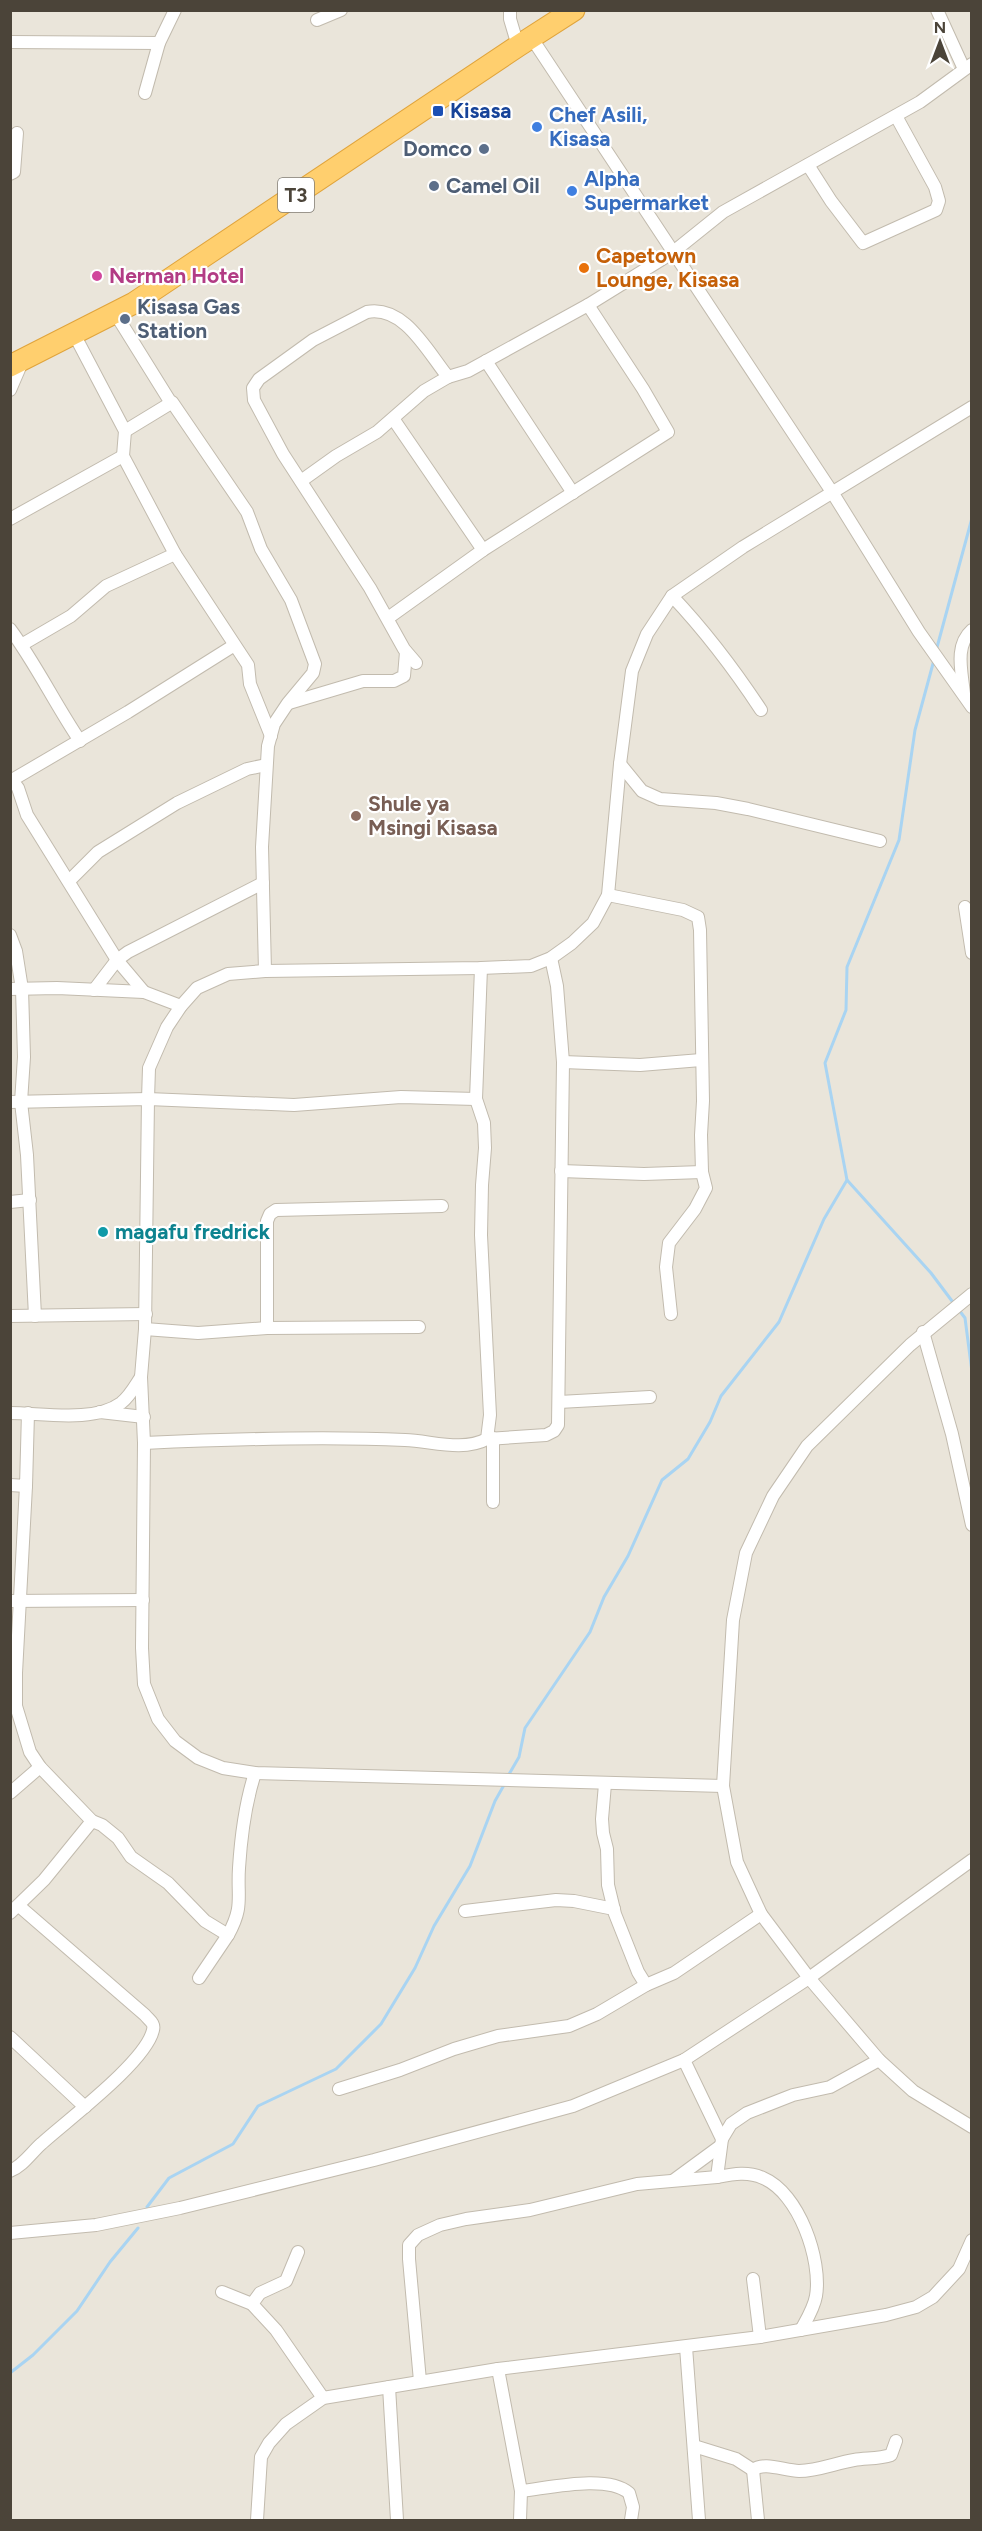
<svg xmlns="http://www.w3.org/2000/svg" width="982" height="2531" font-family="Figtree,sans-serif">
<rect width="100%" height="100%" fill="#f6f3ec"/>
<rect fill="#eae5da" x="11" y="11" width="960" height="2509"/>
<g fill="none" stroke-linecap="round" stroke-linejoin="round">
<g stroke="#a9d4f2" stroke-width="3">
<polyline points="936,651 972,518"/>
<polyline points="934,660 915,730 899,840 847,967 846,1010 825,1063 847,1180 931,1273 955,1305"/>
<polyline points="959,1310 965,1318 972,1372"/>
<polyline points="508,1776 519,1757 525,1728 590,1632 604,1597 628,1556 662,1480 688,1459 710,1422 721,1396 779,1322 824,1219 847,1180"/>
<polyline points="147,2207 169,2178 233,2144 258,2106 336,2069 381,2024 415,1968 434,1926 470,1866 495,1801 504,1785"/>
<polyline points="10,2373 33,2355 77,2311 110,2262 138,2228"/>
</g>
<g stroke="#c2bbae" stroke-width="14">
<g id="street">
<polyline points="510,10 510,19 518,46"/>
<polyline points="937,10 964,69"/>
<polyline points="317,20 341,10"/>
<polyline points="531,37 832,492 919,632 972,707"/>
<polyline points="10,42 159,43"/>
<polyline points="145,93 159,43 175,10"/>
<polyline points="808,165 831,201 863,243 936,210 939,201 935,187 896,116"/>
<polyline points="10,174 14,172 17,133"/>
<polyline points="115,313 171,403 172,402 247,512 261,549 291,600 315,664 313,673 288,703 274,724 268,746 262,847 265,971"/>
<polyline points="74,334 125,431 123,456 175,554 248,665 250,684 271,736"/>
<polyline points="486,361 573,493"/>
<polyline points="10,390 23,360"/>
<polyline points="394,420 483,550"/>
<polyline points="125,431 171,403"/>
<polyline points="301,481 336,456 377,432 424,391 448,377 468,371 588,305 672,253 723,212 920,102 972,64"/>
<polyline points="10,519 123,456"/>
<path d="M 672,596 C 706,632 734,669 761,710"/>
<polyline points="388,618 483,550 668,432 643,389 588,305"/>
<path d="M 10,629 C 36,664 55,704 80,741"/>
<polyline points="23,644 71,616 106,586 175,554"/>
<path d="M 416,663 L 404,649 L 370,588 L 283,454 L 254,400 L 253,388 L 259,379 L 313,340 L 367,312 C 404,305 427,351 448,377"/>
<path d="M 964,694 C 962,672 954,646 972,630"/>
<polyline points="289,703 363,681 394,681 404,676 406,652"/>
<polyline points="620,764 642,791 660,799 716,803 748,809 880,841"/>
<polyline points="69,881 98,852 177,803 247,769 266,765"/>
<polyline points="608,895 683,910 698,917 700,930 703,1101 701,1135 702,1172 706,1188 695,1209 669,1243 666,1267 671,1314"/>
<polyline points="965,907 972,953"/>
<polyline points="10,935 16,951 22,989 24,1057 21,1102 27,1155 35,1316"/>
<polyline points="10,989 57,988 144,992 181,1006"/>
<polyline points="94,990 117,960 128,952 263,883"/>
<polyline points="144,992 117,960 27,815 18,788 12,780 128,712 233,646"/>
<polyline points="563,1062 640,1065 701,1060"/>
<polyline points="10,1102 148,1099 294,1105 401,1097 476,1099"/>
<polyline points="561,1171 644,1174 702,1172"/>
<polyline points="10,1202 30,1200"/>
<polyline points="972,1294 910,1345 807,1446 773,1496 746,1553 733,1620 723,1786 737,1862 761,1914 809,1978 879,2060 913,2091 972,2127"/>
<polyline points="10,1316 146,1314"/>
<polyline points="267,1328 267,1221 270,1214 276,1210 442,1206"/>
<polyline points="145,1329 198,1333 267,1328 419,1327"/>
<polyline points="923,1332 952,1434 972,1525"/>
<polyline points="559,1402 650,1397"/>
<polyline points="100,1412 144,1417"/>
<path d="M 10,1413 C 42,1413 94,1423 121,1403 C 130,1396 135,1386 141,1377"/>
<polyline points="493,1438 493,1502"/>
<polyline points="487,1439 546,1435 554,1431 558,1425 563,1062 557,986 551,958"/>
<path d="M 144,1443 C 231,1439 319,1436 405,1440 C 432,1441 462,1452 487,1439 L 490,1415 L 481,1235 L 482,1185 L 485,1148 L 484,1123 L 476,1099 L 481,968"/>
<polyline points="10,1485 26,1486 28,1413"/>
<path d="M 26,1486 L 16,1673 L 16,1706 L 30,1752 L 40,1767 L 92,1821 L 102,1825 L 118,1838 L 131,1857 L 168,1883 L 205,1921 L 228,1935 C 244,1906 237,1898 239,1868 C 241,1836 245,1804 255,1773"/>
<polyline points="10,1601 143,1600"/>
<polyline points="605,1784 602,1819 603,1833 607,1849 608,1885 615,1914 638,1972 646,1985"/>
<polyline points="723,1786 255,1773 223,1768 198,1758 175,1741 158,1719 144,1684 142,1648 144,1443 141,1377 145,1329 148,1099 149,1068 167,1027 181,1006 197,988 228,974 265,971 481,968 531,966 551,958 572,943 593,923 608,895 620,764 632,671 647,634 672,596 743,547 972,407"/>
<polyline points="10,1793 40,1767"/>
<polyline points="465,1911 556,1900 574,1901 614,1909"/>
<polyline points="10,1913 44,1880 92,1821"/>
<polyline points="199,1978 228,1935"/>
<polyline points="10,2037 85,2107"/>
<polyline points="339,2089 400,2070 454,2049 498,2036 569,2026 597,2014 646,1985 674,1973 761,1914"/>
<polyline points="722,2139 731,2124 747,2113 793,2095 830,2087 879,2060"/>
<path d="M 10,2171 C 23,2166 31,2153 41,2144 C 66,2121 146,2062 153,2030 C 155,2023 149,2020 145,2015 L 19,1906"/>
<path d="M 717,2177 C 733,2174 748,2171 763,2178 C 799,2193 822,2260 816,2296 C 814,2308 807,2319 801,2330"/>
<polyline points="674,2180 719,2147"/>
<polyline points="10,2233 96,2225 180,2208 374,2160 573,2106 684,2060 809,1978 972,1860"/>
<polyline points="753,2279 760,2337"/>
<polyline points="222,2292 252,2304 276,2330 323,2398"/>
<polyline points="252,2304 260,2293 286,2281 298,2252"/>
<polyline points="686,2347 699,2520"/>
<polyline points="498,2369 521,2491 520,2520"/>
<polyline points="420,2381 409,2259 409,2245 418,2235 440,2225 466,2219 530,2210 637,2184 717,2177 722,2139 684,2060"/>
<polyline points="389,2387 397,2520"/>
<path d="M 694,2446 L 736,2459 L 753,2470 C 764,2461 785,2471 799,2471 C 817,2471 836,2463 854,2460 C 866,2458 879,2459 891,2455 L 896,2441"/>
<polyline points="753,2470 758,2520"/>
<path d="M 521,2491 C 549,2488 607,2474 629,2493 L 633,2507 L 631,2520"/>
<polyline points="257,2520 261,2457 269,2443 286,2424 323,2398 498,2369 760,2337 886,2315 916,2307 933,2297 959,2269 972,2240"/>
</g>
</g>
<g stroke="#e0a43c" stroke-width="23">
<polyline id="highway" points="10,366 134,303 518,46 574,10"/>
</g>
<use href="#street" stroke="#fff" stroke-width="12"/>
<use href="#highway" stroke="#ffcf6e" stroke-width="21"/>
</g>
<rect fill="#1a4fb4" stroke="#fff" stroke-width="2" x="432" y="105" width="12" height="12" rx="3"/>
<g fill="#3f7fe0" stroke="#fff" stroke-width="2">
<circle cx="537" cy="127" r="6"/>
<circle cx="572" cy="191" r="6"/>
</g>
<g fill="#5c6f8a" stroke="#fff" stroke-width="2">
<circle cx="484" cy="149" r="6"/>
<circle cx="434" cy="186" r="6"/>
<circle cx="125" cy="319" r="6"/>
</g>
<circle fill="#e8710a" stroke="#fff" stroke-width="2" cx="584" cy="268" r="6"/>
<circle fill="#d1479c" stroke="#fff" stroke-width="2" cx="97" cy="276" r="6"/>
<circle fill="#8d6e63" stroke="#fff" stroke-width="2" cx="356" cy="816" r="6"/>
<circle fill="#0f9aa8" stroke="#fff" stroke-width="2" cx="103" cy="1232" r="6"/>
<g text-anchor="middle" stroke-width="4.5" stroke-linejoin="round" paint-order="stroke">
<rect fill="#fff" stroke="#817c74" stroke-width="1.5" x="278" y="178" width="36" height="34" rx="4.5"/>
<g font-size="20" font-weight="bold" fill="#4b4439">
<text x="296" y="202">T3</text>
</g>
<g font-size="21" font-weight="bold" fill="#164399" stroke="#fff" text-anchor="start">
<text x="450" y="118">Kisasa</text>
</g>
<g font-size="21" font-weight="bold" fill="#366cbe" stroke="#fff" text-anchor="start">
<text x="549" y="122">Chef Asili,<tspan x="549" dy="24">Kisasa</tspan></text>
<text x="584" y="186">Alpha<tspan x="584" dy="24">Supermarket</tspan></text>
</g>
<g font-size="21" font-weight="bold" fill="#4e5e75" stroke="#fff" text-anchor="start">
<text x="472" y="156" text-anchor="end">Domco</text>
<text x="446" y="193">Camel Oil</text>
<text x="137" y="314">Kisasa Gas<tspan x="137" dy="24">Station</tspan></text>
</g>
<g font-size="21" font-weight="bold" fill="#c56008" stroke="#fff" text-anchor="start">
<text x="596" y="263">Capetown<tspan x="596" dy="24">Lounge, Kisasa</tspan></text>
</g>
<g font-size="21" font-weight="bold" fill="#b23c85" stroke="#fff" text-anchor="start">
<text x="109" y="283">Nerman Hotel</text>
</g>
<g font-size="21" font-weight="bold" fill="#785e54" stroke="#fff" text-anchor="start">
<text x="368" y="811">Shule ya<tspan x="368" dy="24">Msingi Kisasa</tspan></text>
</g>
<g font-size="21" font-weight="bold" fill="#0d838f" stroke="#fff" text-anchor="start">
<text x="115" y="1239">magafu fredrick</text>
</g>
</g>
<rect width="982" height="2531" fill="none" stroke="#4b4439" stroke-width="24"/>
<g transform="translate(940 42)" stroke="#ffffff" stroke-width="4.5" paint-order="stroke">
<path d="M0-4.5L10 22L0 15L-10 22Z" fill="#4b4439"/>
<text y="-9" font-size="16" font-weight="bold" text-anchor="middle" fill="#4b4439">N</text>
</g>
</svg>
